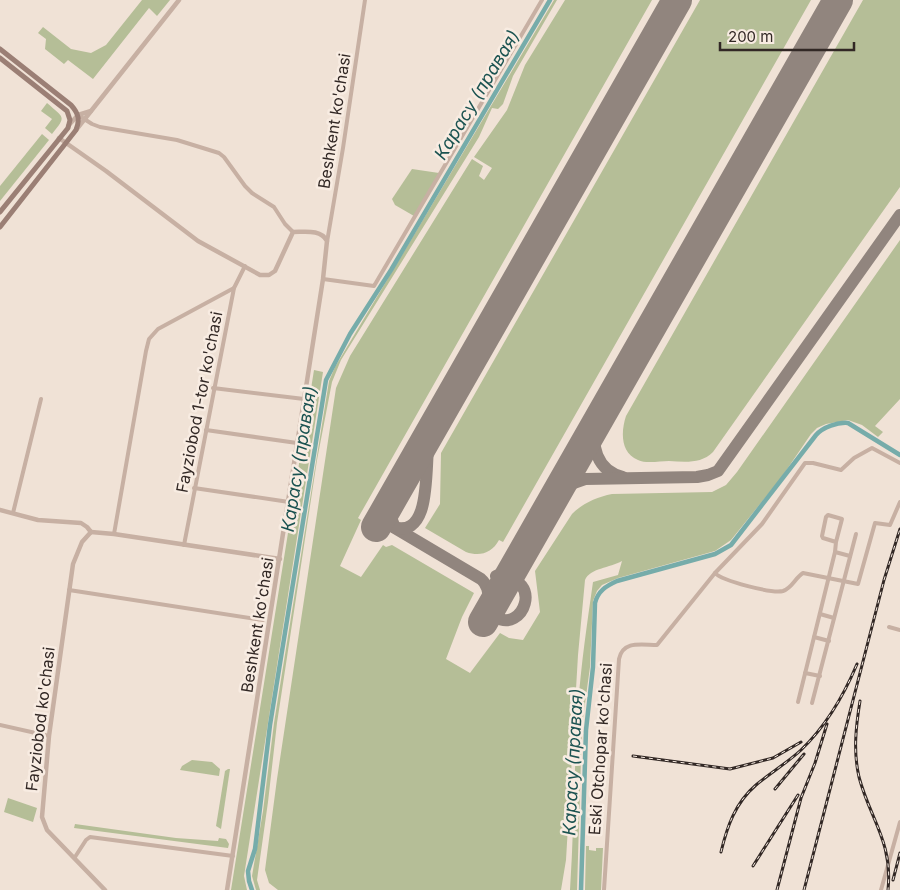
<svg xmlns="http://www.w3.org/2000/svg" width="900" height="890" font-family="Inter,sans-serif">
<rect width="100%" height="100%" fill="#f0e2d6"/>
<g fill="#b5be97">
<polygon points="142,0 170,0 157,16 149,8 93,79 68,60 64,64 45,49 46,39 38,33 43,27 71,49 91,53 106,45"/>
<path d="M 554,0 L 557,0 L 513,76 L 503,104 L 498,109 L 492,108 L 479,137 L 341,360 L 332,382 L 317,460 L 277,723 L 268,802 L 257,880 L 260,890 L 256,890 L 252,876 L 263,811 L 274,723 L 329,381 L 335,367 C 408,245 481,123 554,0 Z"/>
<path d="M 565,0 L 652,0 L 358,518 L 361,520 L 340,566 L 361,577 L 383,545 L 386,547 L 392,545 L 474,593 L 462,617 L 446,659 L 470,673 L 500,633 L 509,638 L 523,640 L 540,612 L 535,571 L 572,514 C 583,503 597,497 612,494 L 712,492 L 726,485 L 737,472 L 900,240 L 900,399 L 875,426 L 883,432 L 878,437 L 862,425 L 848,420 L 826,424 L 817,428 L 811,434 L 781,478 L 731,540 L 715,551 L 618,578 L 602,585 L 597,591 L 593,601 L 590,667 L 582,725 L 577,890 L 570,890 C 574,829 574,768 578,707 C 581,665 587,624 593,582 L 618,575 L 622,561 C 610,568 590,568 585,580 L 578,655 L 566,860 L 561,890 L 278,890 L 269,883 L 265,870 L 277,779 L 336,388 L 350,356 L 472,159 L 483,166 L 479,176 L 484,180 L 492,168 L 474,157 L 507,110 L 525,65 Z"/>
<path d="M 700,0 L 811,0 L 503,542 L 499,540 C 492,553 480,557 466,552 L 425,528 L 440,504 L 441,453 Z"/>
<path d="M 863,0 L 900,0 L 900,187 L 713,452 C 701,464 685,462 669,461 C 660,461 646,464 638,460 C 620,453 621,431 626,416 Z"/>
<path d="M 47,103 C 64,118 67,116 52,134 L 45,128 L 52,119 L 41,111 Z"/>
<polygon points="42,134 49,140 0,201 0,186"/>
<polygon points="412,169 439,173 414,216 395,205 392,199"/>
<polygon points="314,370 323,372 244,876 247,890 231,890"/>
<polygon points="192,760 212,762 220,769 219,776 180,770 182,766"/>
<polygon points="228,769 230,769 221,829 216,826 225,771"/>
<polygon points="8,798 37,808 33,822 4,812"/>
<polygon points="75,824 176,838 218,841 219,838 226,839 229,844 228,848 74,828"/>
<polygon points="586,846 589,846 589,850 596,851 596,848 603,848 601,890 585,890"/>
</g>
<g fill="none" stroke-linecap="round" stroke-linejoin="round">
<g stroke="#76acaa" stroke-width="4.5">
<polyline points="252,890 249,881 248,871 255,849 270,725 326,380 350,334 391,270 550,0"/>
<path d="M 581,890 L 586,730 L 593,667 L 595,603 C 598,591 606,586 617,581 L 715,554 L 731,545 L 816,435 C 823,427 838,422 848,423 L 900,455"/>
</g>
<g stroke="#91857e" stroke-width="12">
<path d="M 598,422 C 589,444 597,471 623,477"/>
<path d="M 391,501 L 390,515 L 395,528 L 481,579 C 494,590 484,609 496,617 C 522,634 546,578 498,576"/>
<polyline points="551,503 559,492 568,485 585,479 697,477 708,475 718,471 900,215"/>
<polyline points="382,505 386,497 399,487"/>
<path d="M 393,527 C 437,540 422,452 431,431"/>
<polyline points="496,576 510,570 521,556"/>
</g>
<g stroke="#91857e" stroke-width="30">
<polyline points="376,527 677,0"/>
<polyline points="483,622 838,0"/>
</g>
<g stroke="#c7b0a3" stroke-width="4">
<polyline points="78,115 92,124 100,127 177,140 219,153 224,157 245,186 252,193 274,207 285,224 293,232"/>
<polyline points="327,242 343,148 365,0"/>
<polyline points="323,279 374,286 542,0"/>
<polyline points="213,388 304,399"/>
<polyline points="206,430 297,443"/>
<polyline points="194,488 289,502"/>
<polyline points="13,513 41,399"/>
<polyline points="114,534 146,351 149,339 158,329 234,288"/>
<polyline points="184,545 234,288 245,266"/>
<polyline points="835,552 850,556"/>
<polyline points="715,573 762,524 805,463 813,463 841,470 854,458 872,448 900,463"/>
<polyline points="69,590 263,620"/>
<polyline points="820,614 834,618"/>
<polyline points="889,627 900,630"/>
<polyline points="814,637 829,641"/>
<polyline points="805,673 820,676"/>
<polyline points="798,702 835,552 836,542 842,519 828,515 826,517 822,536 823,538 836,542"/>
<polyline points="812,703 856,534"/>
<polyline points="0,725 49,736"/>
<polyline points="75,857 86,840 90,837 233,856"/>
<path d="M 604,890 L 619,659 C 623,640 642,645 657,645 L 715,573 C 722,581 773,594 783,591 C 792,588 795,578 803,573 L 858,584 L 875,523 L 890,525 L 900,502"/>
<polyline points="881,890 900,822"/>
</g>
<g stroke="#c7b0a3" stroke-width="4.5">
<polyline points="68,126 78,115 91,111"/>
<polyline points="76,130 179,0"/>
<path d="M 59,138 L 106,171 L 198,241 L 260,275 L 269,275 L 275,271 L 293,232 C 305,232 321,229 327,241 L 323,279 L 227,890"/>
<polyline points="0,510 38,520 81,523 87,527 91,532"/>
<polyline points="91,532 82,542 73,564 49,736 42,817 47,830 105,890"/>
<polyline points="91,532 114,534 280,559"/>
</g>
<g stroke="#9b7f75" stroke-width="5">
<path d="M 0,49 L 71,105 C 79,114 80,120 76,130 L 0,227"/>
<polyline points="0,58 67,111 70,120 68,128 0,212"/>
</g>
<g stroke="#322825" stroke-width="3">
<g id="rail">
<path d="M 860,701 C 856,726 853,751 859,777 C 870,819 893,842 888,890"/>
<polyline points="633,756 730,769 773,758 801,742"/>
<polyline points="775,789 804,754"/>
<path d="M 721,852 C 727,827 735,803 756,785 C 770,773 787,763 801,750 C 825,727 844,695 857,664"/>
<polyline points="753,866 798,795"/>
<polyline points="893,880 900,853"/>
<polyline points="777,890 801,798 815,763 827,724"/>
<polyline points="804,890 884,580 900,529"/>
</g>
</g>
<use href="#rail" stroke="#f8ece2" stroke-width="1" stroke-dasharray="4" stroke-linecap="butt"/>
</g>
<g text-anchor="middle" stroke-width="5" stroke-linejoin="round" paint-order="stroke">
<g font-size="16" fill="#322825" stroke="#f8ece2">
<text transform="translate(334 121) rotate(-81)" y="6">Beshkent ko'chasi</text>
<text transform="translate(199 402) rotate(-79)" y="6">Fayziobod 1-tor ko'chasi</text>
<text transform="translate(257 625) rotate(-81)" y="6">Beshkent ko'chasi</text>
<text transform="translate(40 719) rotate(-83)" y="6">Fayziobod ko'chasi</text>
<text transform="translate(600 749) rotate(-86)" y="6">Eski Otchopar ko'chasi</text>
</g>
<g font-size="18" font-style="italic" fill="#1b5351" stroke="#f8ece2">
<text transform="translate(477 95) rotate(-59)" y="6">Карасу (правая)</text>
<text transform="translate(299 459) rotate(-81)" y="6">Карасу (правая)</text>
<text transform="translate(573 762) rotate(-87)" y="6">Карасу (правая)</text>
</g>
</g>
<path d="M720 42v8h134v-8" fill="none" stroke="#322825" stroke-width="2.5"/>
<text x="728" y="42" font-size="15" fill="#322825" stroke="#f8ece2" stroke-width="4" paint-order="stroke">200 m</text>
</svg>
